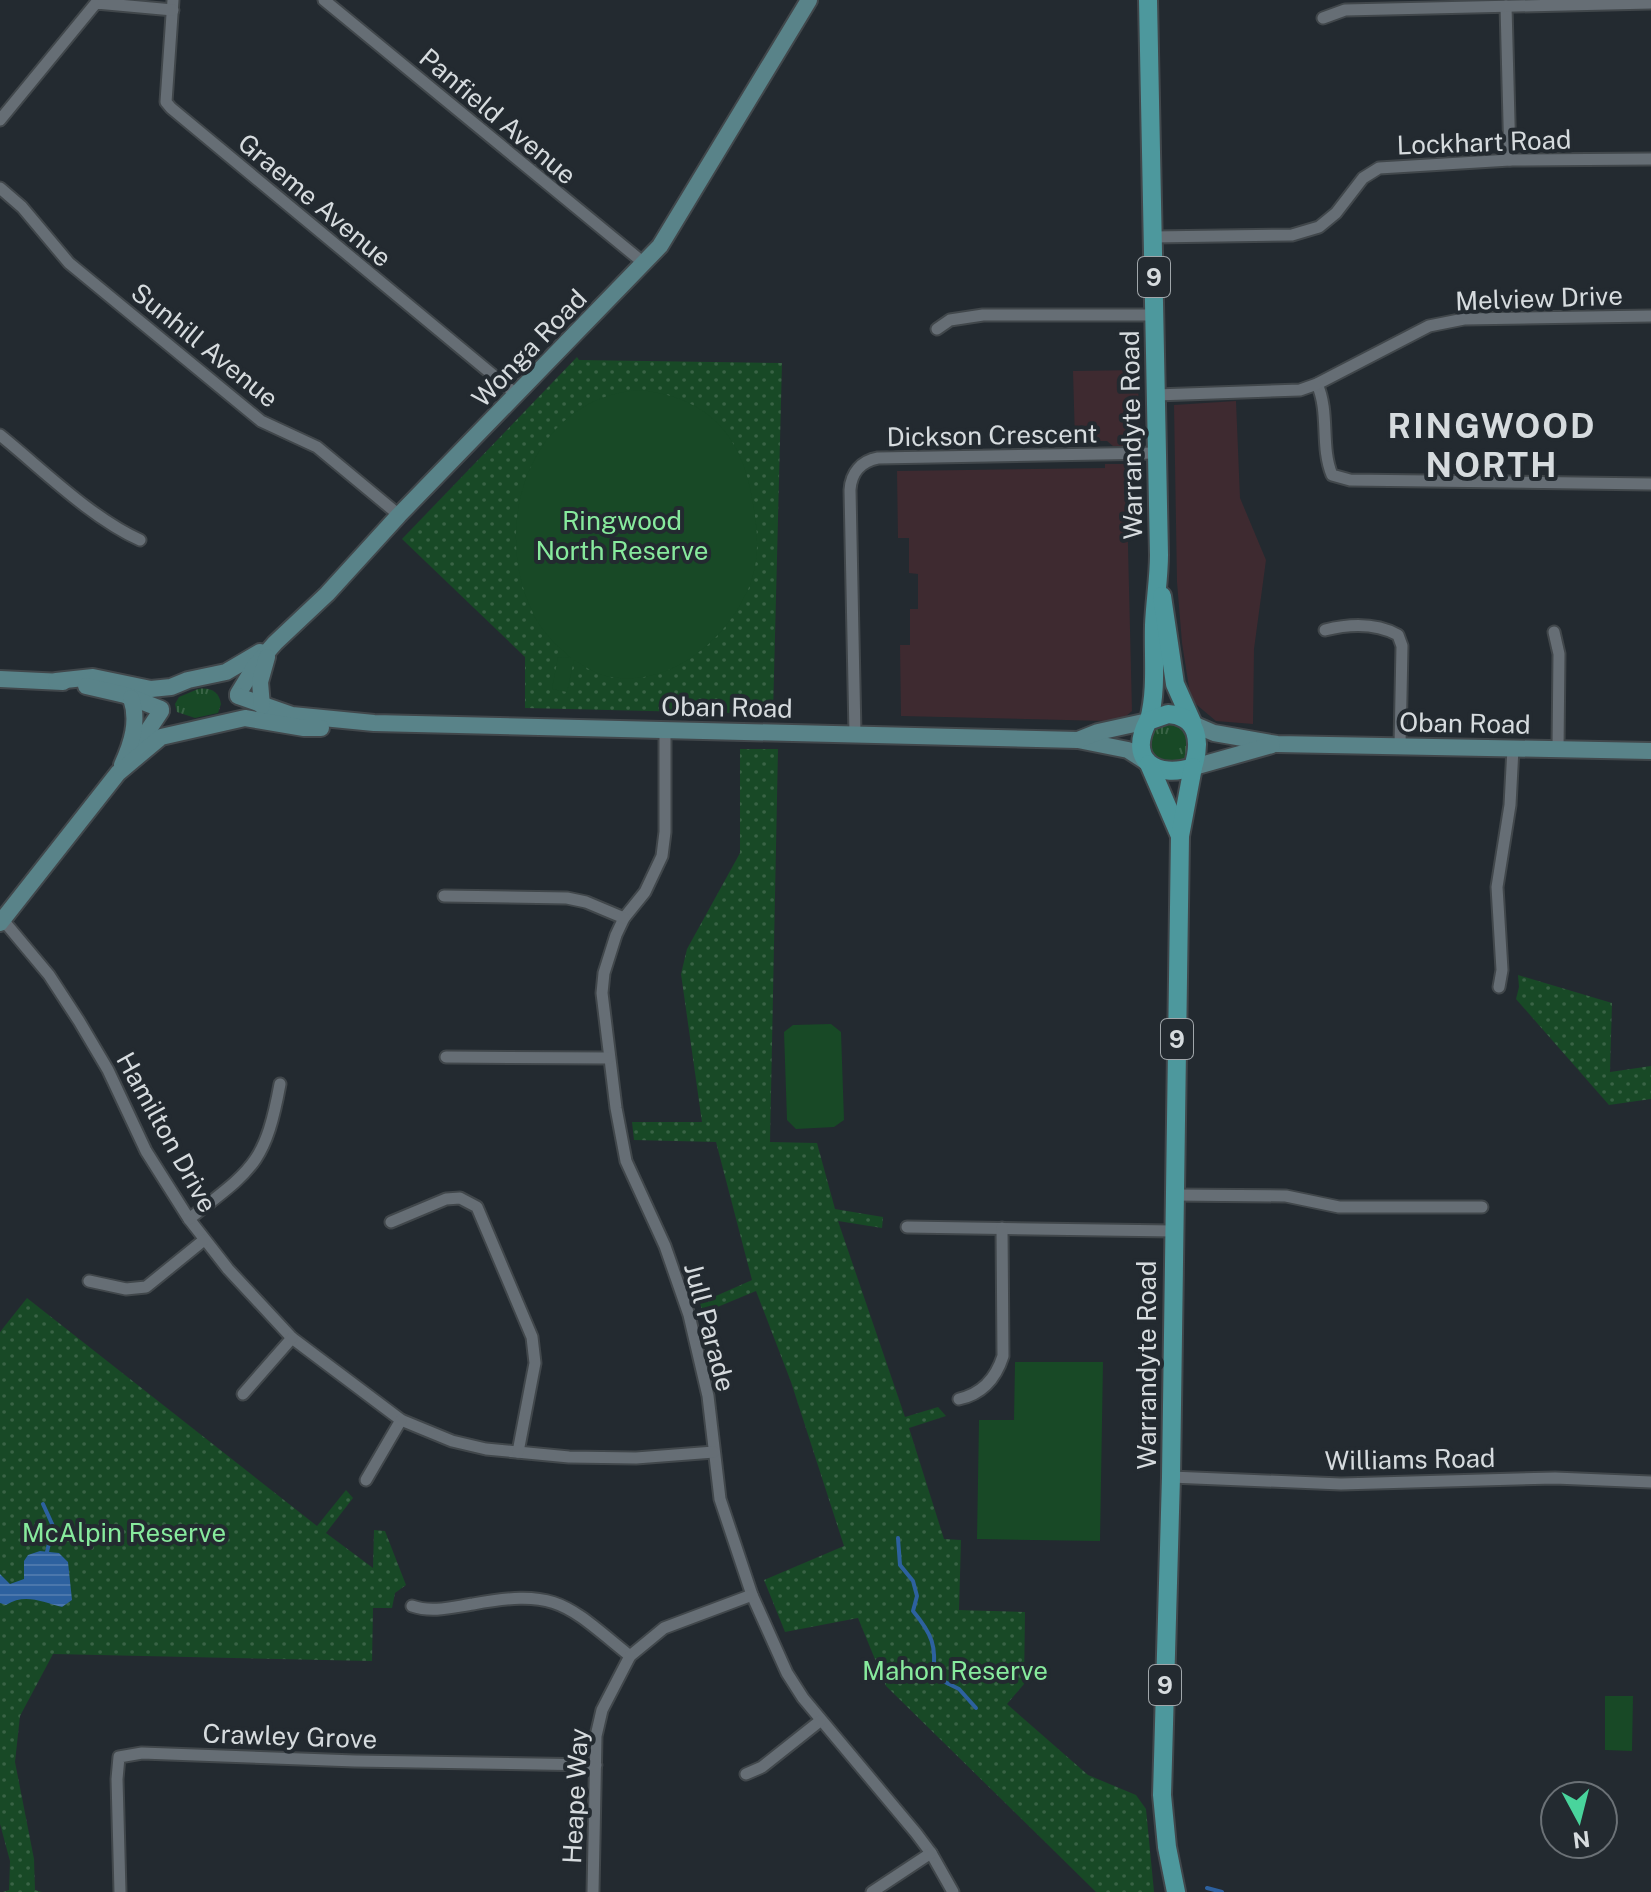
<svg xmlns="http://www.w3.org/2000/svg" width="1651" height="1892" viewBox="0 0 1651 1892" font-family="'Public Sans',sans-serif">
	<defs>
		<pattern id="grass-tufts" width="24" height="20" patternUnits="userSpaceOnUse" patternTransform="scale(2)"><rect width="24" height="20" fill="#184926"/><path d="M3 7l-1-3M5 7V3M7 7l1-3M15 17l-1-3M17 17v-4M19 17l1-3" fill="none" stroke="#396345"/></pattern>
		<pattern id="park-dots" width="8" height="8" patternUnits="userSpaceOnUse" patternTransform="scale(2)"><rect width="8" height="8" fill="#184926"/><path d="M2 2h.1M6 6h.1" fill="none" stroke="#396345" stroke-width="1.8" stroke-linecap="round"/></pattern>
		<pattern id="water-rules" width="6" height="5" patternUnits="userSpaceOnUse" patternTransform="scale(2)"><rect width="6" height="5" fill="#2d619f"/><path d="M0 2.5h6" fill="none" stroke="#4b77ac"/></pattern>
	</defs>
	<rect width="100%" height="100%" fill="#232a30"/>
	<g fill="#3e2a30">
		<path d="M1138,370l1,70 -6,6h-20l-6,-5h-32l-2,-70z"/>
		<path d="M1236,401l4,97 26,62 -12,89 -1,75 -37,-3 -25,-21 -9,-57 -5,-61 -3,-177z"/>
		<path d="M1105,464h21l6,247 -7,6 -20,4 -204,-5 -1,-71h10v-36h8v-35l-9,-1v-35h-11l-1,-67 208,-3z"/>
	</g>
	<g fill="url(#grass-tufts)">
		<path d="M198,689c12,-2 21,2 23,15l-3,9 -23,5 -18,-6 -2,-8 4,-7z"/>
		<circle cx="1170" cy="744" r="21"/>
	</g>
	<g fill="url(#park-dots)">
		<path d="M577,357l2,3 203,3 -9,351 -248,-6v-51l-123,-118z"/>
		<path d="M740,749h38l-8,393 47,1 18,66 48,8 -1,11 -44,-7 67,196 33,-10 8,9 -37,12 35,111 17,1 -2,70 66,2 -1,72 -17,20 81,71 48,20 10,14 8,83h-58l-210,-206 -28,-68 -73,14 -21,-52 80,-34 -53,-164 -35,-91 -53,22 -3,-10 52,-23 -36,-138 -82,-2 -2,-18h70l-21,-148 6,-25 53,-96z"/>
		<path d="M1518,975l94,28 -2,69 41,-6v33l-42,6 -93,-106 3,-12z"/>
		<path d="M27,1298l290,228 29,-36 7,8 -27,35 47,35 1,-38 11,1 21,54 -11,8 -3,15h-19l-1,53 -319,-7 -33,62 -5,46 19,97 1,31 7,2h-39l6,-2 1,-29 -10,-37v-492z"/>
	</g>
	<g fill="#184926">
		<path d="M640,390c73,8 105,50 114,120 4,23 5,49 -3,72 -21,57 -82,108 -145,94 -12,-3 -22,-10 -32,-16l-7,32 -15,-3 6,-32 13,1c-15,-13 -31,-28 -39,-47 -42,-89 0,-214 108,-221z"/>
		<path d="M831,1024l10,8 3,88 -10,7 -38,2 -9,-9 -3,-88 9,-7z"/>
		<path d="M1015,1362h88l-3,179 -123,-2 2,-119h35z"/>
		<path d="M1605,1696h28l-1,55 -27,-1z"/>
	</g>
	<path fill="url(#water-rules)" d="M40,1551l19,2 9,9 4,38 -10,7c-20,-5 -37,-14 -56,-2l-6,-2v-29l10,10 14,-5v-18l4,-6z"/>
	<g fill="none" stroke-linecap="round" stroke-linejoin="round">
		<g stroke="#2d619f" stroke-width="4">
			<path d="M43,1504l10,22 -6,26"/>
			<path d="M898,1538l2,27 13,16 4,15 -4,15c19,23 24,35 20,65l26,13 17,19"/>
			<path d="M1207,1888l15,4"/>
		</g>
		<defs>
			<g id="street">
				<path d="M173,0l-7,102 5,6 346,287"/>
				<path d="M324,0l321,264"/>
				<path d="M1506,6l4,154"/>
				<path d="M1323,18l22,-8 306,-7"/>
				<path d="M0,120l96,-117 77,7"/>
				<path d="M0,188l22,19 47,56 192,158 56,26 82,68"/>
				<path d="M1153,237l139,-2 27,-8 17,-14 27,-35 16,-10 131,-8 141,-1"/>
				<path d="M937,329l13,-9 33,-5h172"/>
				<path d="M1317,384c13,29 3,62 15,91l18,5 301,4"/>
				<path d="M1156,395l144,-5 17,-6 112,-58 35,-7 187,-3"/>
				<path d="M0,435c42,34 91,83 140,105"/>
				<path d="M1325,630c24,-6 51,-7 73,5l4,11 -2,99"/>
				<path d="M1554,632l5,22 -1,95"/>
				<path d="M665,729v103l-3,24 -17,36 -21,26 -8,17 -12,38 -2,20 14,115 10,53 39,85 24,69 19,81 12,103 32,96 35,78 16,25 113,135 15,20 22,39"/>
				<path d="M855,734l-5,-244c1,-17 11,-29 28,-32l279,-5"/>
				<path d="M444,896l123,2 19,4 38,16"/>
				<path d="M3,920l46,55 30,46 29,49 38,81 43,68 39,50 64,69 109,82 51,21 34,8 83,8 67,1 78,-6"/>
				<path d="M1499,987l3,-17 -5,-83 13,-82 3,-57"/>
				<path d="M446,1057l163,1"/>
				<path d="M1174,1195l112,1 53,11h143"/>
				<path d="M189,1219c62,-49 76,-53 91,-135"/>
				<path d="M391,1222l55,-23 14,-1 17,9 55,130 3,26 -17,89"/>
				<path d="M907,1227l266,4"/>
				<path d="M89,1281l37,8 20,-2 58,-47"/>
				<path d="M243,1394l49,-56"/>
				<path d="M959,1399c23,-5 37,-21 44,-43l-1,-128"/>
				<path d="M1171,1477l170,7 214,-6 96,4"/>
				<path d="M366,1480l35,-60"/>
				<path d="M412,1606c20,7 41,1 61,-2 85,-16 94,1 157,52"/>
				<path d="M746,1774l16,-7 58,-46"/>
				<path d="M120,1892l-3,-113 2,-22 23,-4 213,8 241,4"/>
				<path d="M593,1892l3,-156 6,-26 28,-54 34,-28 88,-33"/>
				<path d="M872,1892l59,-39"/>
			</g>
			<g id="secondary">
				<path d="M0,679l63,3"/>
				<path d="M56,681l37,-4 58,12 20,-2 17,-7 38,-8 34,-20"/>
				<path d="M86,686l39,9 36,14"/>
				<path d="M238,694l17,-28 20,-23 52,-49 72,-79 261,-269 149,-246"/>
				<path d="M238,696l54,19 82,8 704,17 50,10 20,13"/>
				<path d="M262,706l-2,-24 7,-25"/>
				<path d="M1193,724l21,9 63,11 374,7"/>
				<path d="M1078,740l20,-8 50,-11"/>
				<path d="M135,750l26,-39"/>
				<path d="M122,765c10,-22 17,-44 9,-67"/>
				<path d="M1194,767l78,-22"/>
				<path d="M0,923l118,-150 43,-36 84,-19 59,10h17"/>
			</g>
			<g id="primary">
				<path d="M1148,0l11,555c0,23 -4,46 -5,70 -1,32 3,64 -5,95"/>
				<path d="M1162,596l13,88 17,38"/>
				<path d="M1168,714c31,2 33,28 25,53 -36,12 -66,-6 -45,-46z"/>
				<path d="M1149,764l31,72"/>
				<path d="M1176,1892l-9,-45 -5,-52 9,-318 9,-641 13,-69"/>
			</g>
		</defs>
		<use href="#street" stroke="#41474b" stroke-width="15"/>
		<use href="#secondary" stroke="#41474b" stroke-width="20"/>
		<use href="#primary" stroke="#41474b" stroke-width="22"/>
		<use href="#street" stroke="#666e75" stroke-width="11"/>
		<use href="#secondary" stroke="#598389" stroke-width="16"/>
		<use href="#primary" stroke="#4d989d" stroke-width="18"/>
	</g>
	<g text-anchor="middle" dominant-baseline="central" stroke-width="8" stroke-linejoin="round" paint-order="stroke">
		<g fill="#232a30" stroke="#a0a6aa" stroke-width="2">
			<rect x="1138" y="257" width="32" height="40" rx="6"/>
			<rect x="1161" y="1019" width="32" height="40" rx="6"/>
			<rect x="1149" y="1665" width="32" height="40" rx="6"/>
		</g>
		<g font-size="24" font-weight="bold" fill="#d6dbde">
			<text x="1154" y="277">9</text>
			<text x="1177" y="1039">9</text>
			<text x="1165" y="1685">9</text>
		</g>
		<g font-size="26" fill="#d6dbde" stroke="#232a30">
			<text transform="translate(498 116) rotate(40)">Panfield Avenue</text>
			<text transform="translate(1484 142) rotate(-2)">Lockhart Road</text>
			<text transform="translate(315 200) rotate(40)">Graeme Avenue</text>
			<text transform="translate(1539 298) rotate(-2)">Melview Drive</text>
			<text transform="translate(205 345) rotate(39)">Sunhill Avenue</text>
			<text transform="translate(529 348) rotate(-46)">Wonga Road</text>
			<text transform="translate(992 435) rotate(-1)">Dickson Crescent</text>
			<text transform="translate(1131 435) rotate(-91)">Warrandyte Road</text>
			<text transform="translate(727 707) rotate(1)">Oban Road</text>
			<text transform="translate(1465 723) rotate(1)">Oban Road</text>
			<text transform="translate(167 1132) rotate(61)">Hamilton Drive</text>
			<text transform="translate(710 1327) rotate(75)">Jull Parade</text>
			<text transform="translate(1146 1365) rotate(-90)">Warrandyte Road</text>
			<text transform="translate(1410 1459) rotate(-1)">Williams Road</text>
			<text transform="translate(290 1736) rotate(2)">Crawley Grove</text>
			<text transform="translate(575 1796) rotate(-87)">Heape Way</text>
		</g>
		<g font-size="26" fill="#87ea9d" stroke="#232a30">
			<text x="622" y="520">Ringwood<tspan x="622" dy="30">North Reserve</tspan></text>
			<text x="124" y="1532">McAlpin Reserve</text>
			<text x="955" y="1670">Mahon Reserve</text>
		</g>
		<g font-size="34" font-weight="bold" letter-spacing="2" fill="#d6dbde" stroke="#232a30">
			<text x="1492" y="426">RINGWOOD<tspan x="1492" dy="39">NORTH</tspan></text>
		</g>
	</g>
	<g transform="translate(1579 1820) rotate(173)"><circle r="38" fill="#232a30" stroke="#6b7176" stroke-width="2"/>
	<path d="M0-6L14 30L0 20L-14 30Z" fill="#49d49c"/>
	<text y="-12" font-size="22" font-weight="bold" text-anchor="middle" fill="#d6dbde">N</text>
	</g>
</svg>
